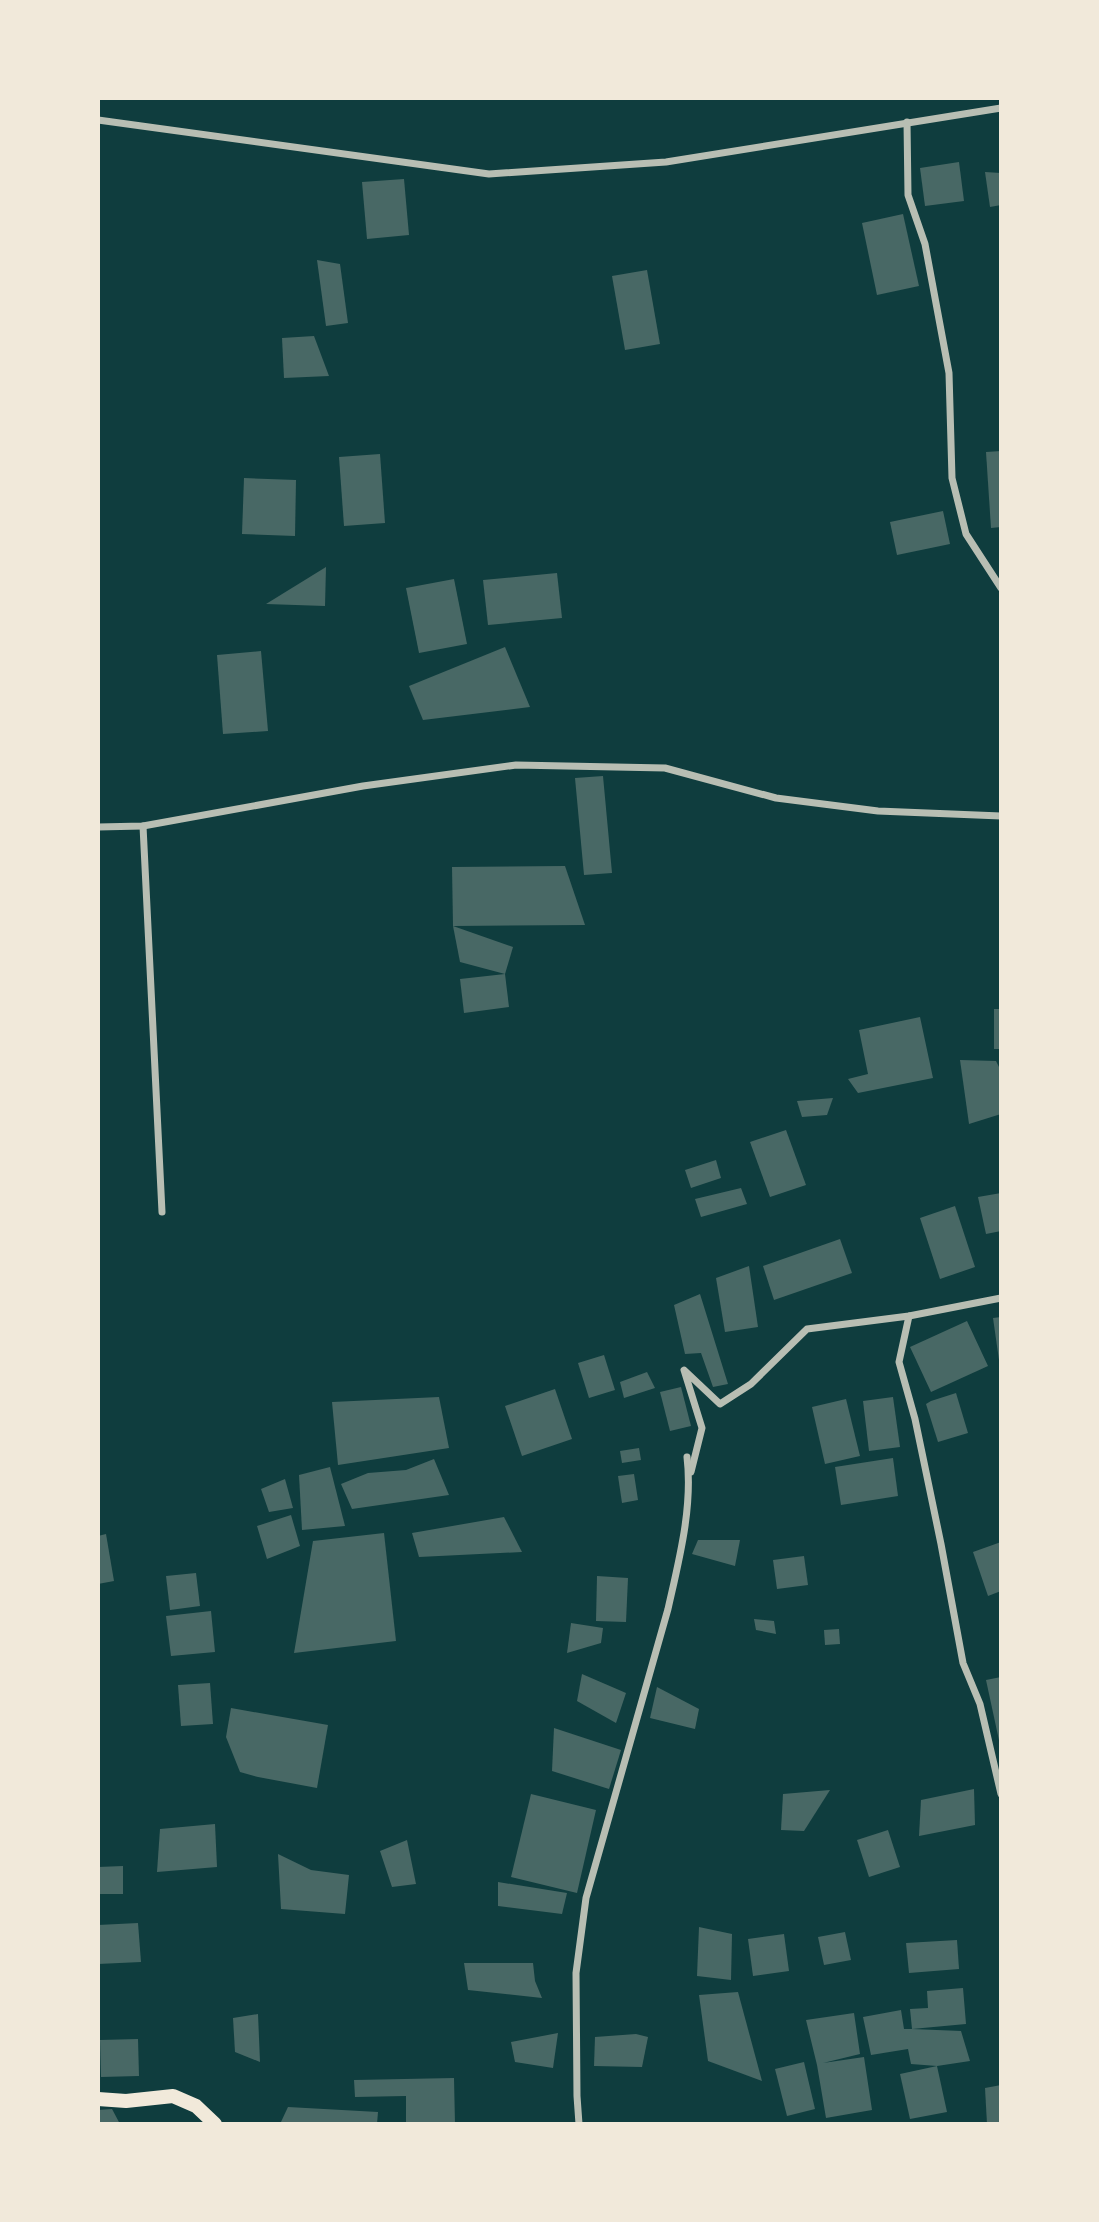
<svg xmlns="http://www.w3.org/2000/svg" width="1099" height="2222" viewBox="0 0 1099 2222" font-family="Overpass,sans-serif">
	<rect width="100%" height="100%" fill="#0f3d3e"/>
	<g fill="#486865">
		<path d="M959,162l5,39 -39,5 -5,-38z"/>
		<path d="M985,172l16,1v32l-11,2z"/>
		<path d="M404,179l5,56 -42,4 -5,-57z"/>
		<path d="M903,214l16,72 -42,9 -15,-72z"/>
		<path d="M317,260l23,4 8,59 -22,3z"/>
		<path d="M647,270l13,74 -35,6 -13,-74z"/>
		<path d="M314,336l15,40 -45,2 -2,-40z"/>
		<path d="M1001,451v76l-10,1 -5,-76z"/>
		<path d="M380,454l5,69 -41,3 -5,-69z"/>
		<path d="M244,478l52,2 -1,56 -53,-2z"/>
		<path d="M943,511l7,33 -53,11 -7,-33z"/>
		<path d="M326,567l-1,39 -59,-2z"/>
		<path d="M557,573l5,45 -74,7 -5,-45z"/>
		<path d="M454,579l13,65 -48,9 -13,-65z"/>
		<path d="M505,647l25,60 -107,13 -14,-34z"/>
		<path d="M261,651l7,80 -45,3 -6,-79z"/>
		<path d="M603,776l9,97 -28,2 -9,-97z"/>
		<path d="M565,866l20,59 -132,1 -1,-59z"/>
		<path d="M453,926l60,21 -8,27 -45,-12z"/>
		<path d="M505,974l4,33 -45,6 -4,-34z"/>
		<rect x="994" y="1009" width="7" height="40"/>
		<path d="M920,1017l13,61 -75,15 -10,-14 20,-5 -9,-44z"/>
		<path d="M960,1060l36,1 5,10v43l-32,10z"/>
		<path d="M833,1098l-6,17 -25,2 -5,-16z"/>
		<path d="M786,1130l20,55 -36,12 -20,-55z"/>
		<path d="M716,1160l5,18 -30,10 -6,-18z"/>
		<path d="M741,1188l6,16 -46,13 -6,-18z"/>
		<path d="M1001,1193v38l-15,3 -8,-37z"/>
		<path d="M955,1206l20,61 -35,12 -20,-61z"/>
		<path d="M840,1239l12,34 -78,27 -11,-34z"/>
		<path d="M749,1266l9,61 -33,5 -9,-54z"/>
		<path d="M700,1294l28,90 -15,3 -12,-34 -16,1 -11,-49z"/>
		<path d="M1001,1317v43h-2l-6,-42z"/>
		<path d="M967,1321l21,45 -57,26 -21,-45z"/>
		<path d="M604,1355l11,35 -26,8 -11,-35z"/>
		<path d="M647,1372l8,16 -31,10 -4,-16z"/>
		<path d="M681,1387l10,39 -21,5 -10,-39z"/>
		<path d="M555,1389l17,50 -50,17 -17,-50z"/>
		<path d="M956,1393l12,40 -30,9 -12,-38 5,-3z"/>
		<path d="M439,1397l10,51 -111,17 -6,-63z"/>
		<path d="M893,1397l7,50 -31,4 -6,-50z"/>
		<path d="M846,1399l14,57 -35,8 -13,-57z"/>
		<path d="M639,1448l2,12 -19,3 -2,-12z"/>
		<path d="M893,1458l5,38 -57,9 -6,-38z"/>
		<path d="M434,1459l15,36 -97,14 -11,-25 27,-11 38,-3z"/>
		<path d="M330,1467l15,59 -43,4 -3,-55z"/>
		<path d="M634,1474l4,26 -16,3 -4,-27z"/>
		<path d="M285,1479l8,29 -24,4 -8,-23z"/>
		<path d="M291,1515l9,31 -33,13 -10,-33z"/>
		<path d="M504,1517l18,35 -103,5 -7,-24z"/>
		<path d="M384,1533l12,108 -102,12 19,-112z"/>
		<path d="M106,1534l8,47 -16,3v-48z"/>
		<path d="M698,1540h42l-5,26 -43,-12z"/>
		<path d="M1001,1542v49l-13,5 -15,-44z"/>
		<path d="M804,1556l4,29 -31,4 -4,-29z"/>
		<path d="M196,1573l4,33 -30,4 -4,-34z"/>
		<path d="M597,1576l31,2 -2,44 -30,-1z"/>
		<path d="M211,1611l4,41 -44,4 -5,-40z"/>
		<path d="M754,1619l20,2 2,13 -20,-4z"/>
		<path d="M571,1623l32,5 -2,15 -34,10z"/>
		<path d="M839,1629l1,15 -15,1 -1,-15z"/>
		<path d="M582,1674l44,19 -10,30 -39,-22z"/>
		<path d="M1001,1677v67l-1,1 -14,-65z"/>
		<path d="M210,1683l3,41 -32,2 -3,-41z"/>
		<path d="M657,1687l42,22 -4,20 -45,-11z"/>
		<path d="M231,1708l97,17 -11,63 -59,-11 -18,-5 -14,-35z"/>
		<path d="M554,1728l67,22 -12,39 -57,-18z"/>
		<path d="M974,1789l1,36 -56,11 2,-36z"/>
		<path d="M830,1790l-26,41 -23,-1 2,-36z"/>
		<path d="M531,1794l65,16 -19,83 -66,-16z"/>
		<path d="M215,1824l2,43 -60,5 3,-43z"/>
		<path d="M888,1830l12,37 -31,10 -12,-37z"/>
		<path d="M407,1840l9,44 -24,3 -12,-36z"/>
		<path d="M278,1854l33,16 38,5 -4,39 -64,-5z"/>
		<path d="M123,1866v28h-25v-27z"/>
		<path d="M498,1882l69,11 -5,21 -64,-8z"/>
		<path d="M138,1923l3,39 -43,2v-39z"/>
		<path d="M699,1927l33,7 -1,46 -34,-4z"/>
		<path d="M845,1932l6,28 -27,5 -6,-28z"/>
		<path d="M784,1934l5,37 -36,5 -5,-37z"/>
		<path d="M957,1940l2,29 -50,4 -3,-30z"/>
		<path d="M464,1963h69l2,18 7,17 -74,-8z"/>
		<path d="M963,1988l3,36 -54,5 49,2 9,30 -33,5 -26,-2 -3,-15 -37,6 -8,-38 38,-7 3,19h8l-2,-20 18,-1 -1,-17z"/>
		<path d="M738,1992l24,89 -54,-20 -9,-66z"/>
		<path d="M854,2013l6,41 -37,9 41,-6 8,53 -46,8 -9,-53 -11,-45z"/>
		<path d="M258,2014l2,48 -25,-10 -2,-34z"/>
		<path d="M558,2033l-5,35 -38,-6 -4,-20z"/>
		<path d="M636,2034l12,3 -6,30 -48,-1 1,-29z"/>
		<path d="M138,2039l1,37 -38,1 -1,-37z"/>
		<path d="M804,2062l11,47 -28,7 -12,-47z"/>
		<path d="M937,2066l10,46 -37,7 -10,-45z"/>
		<path d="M454,2078l1,46h-49v-28l-51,1 -1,-17z"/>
		<path d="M1001,2085v39h-14l-2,-36z"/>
		<path d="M288,2107l90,5 -1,12h-97z"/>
		<path d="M112,2109l8,15h-22v-14z"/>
	</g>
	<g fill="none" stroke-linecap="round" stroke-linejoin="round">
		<g stroke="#b8beb3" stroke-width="7">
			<path d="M98,120l391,54 177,-12 335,-54"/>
			<path d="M907,122l1,73 17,49 24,129 3,105 14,56 35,54"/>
			<path d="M143,826l19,386"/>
			<path d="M98,827l45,-1 220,-40 153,-21 149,3 111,30 102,13 123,5"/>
			<path d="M909,1316l-10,46 16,57 26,125 22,119 17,41 21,90"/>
			<path d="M691,1472l11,-44 -18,-58 36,34 31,-20 56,-55 102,-13 92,-18"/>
			<path d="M579,2124l-2,-28 -1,-123 10,-75 82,-289c11,-49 25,-102 19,-152"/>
		</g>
		<path stroke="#f1e9da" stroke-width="14" d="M98,2099l28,2 47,-5 23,10 19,18"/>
	</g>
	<rect width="1099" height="2222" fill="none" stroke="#f1e9da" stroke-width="200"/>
</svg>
